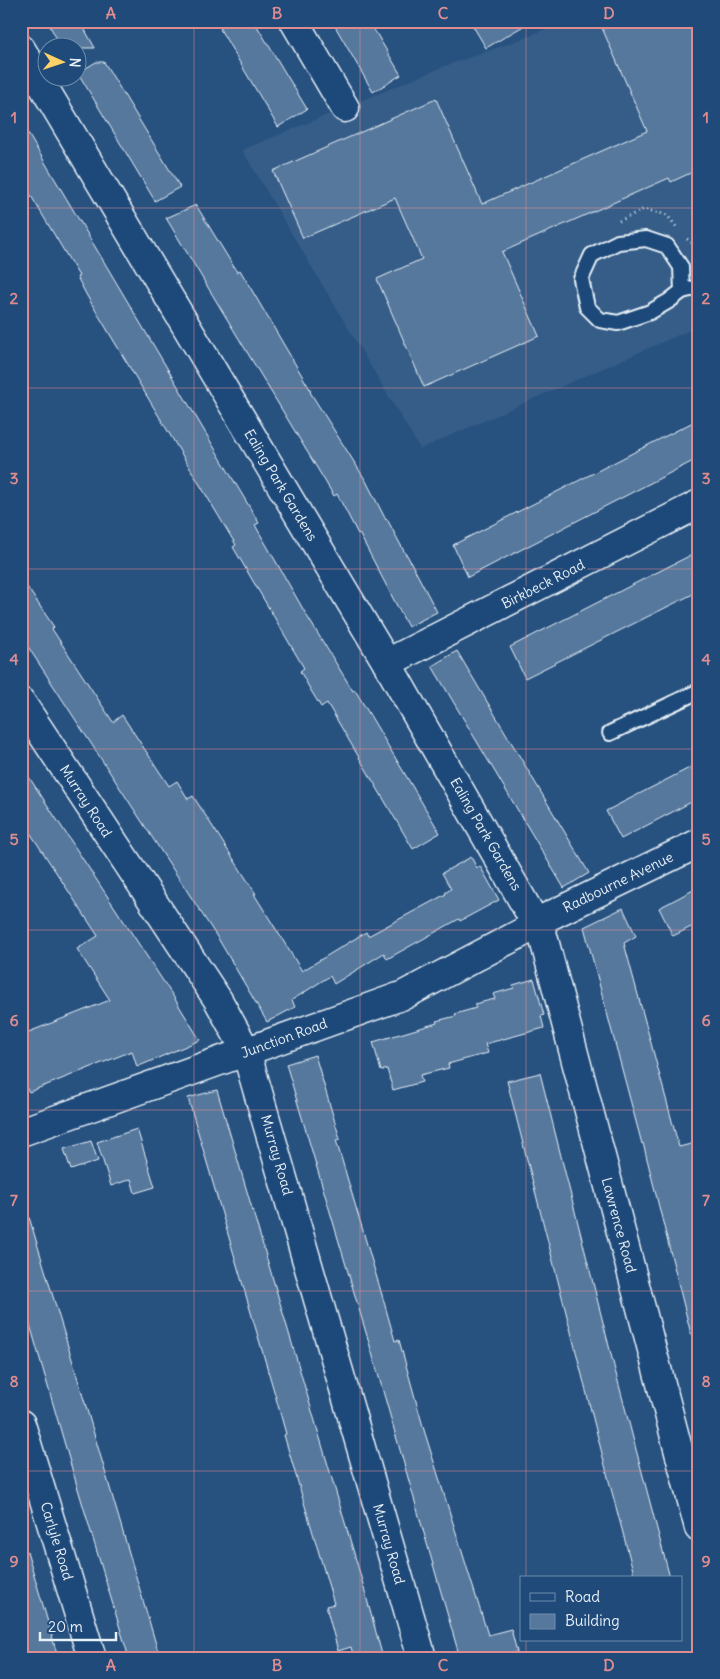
<svg xmlns="http://www.w3.org/2000/svg" width="720" height="1679" viewBox="0 0 720 1679" font-family="Delius,sans-serif">
	<rect width="100%" height="100%" fill="#27517f"/>
	<filter id="ink" filterUnits="userSpaceOnUse"><feTurbulence type="fractalNoise" baseFrequency=".02" numOctaves="2"/><feDisplacementMap in="SourceGraphic" scale="10" xChannelSelector="R" yChannelSelector="G"/><feConvolveMatrix kernelMatrix="1 2 1 2 8 2 1 2 1" color-interpolation-filters="sRGB"/></filter>
	<g filter="url(#ink)">
		<path fill="#355d88" d="M563,21h131l5,12v293l-279,123 -178,-299 203,-84 82,-29z"/>
		<g fill="#57789d" stroke="#e8f1f8">
			<path d="M47,21h33l15,27h-33z"/>
			<path d="M218,21h36l53,88 -29,18 -58,-98 2,-1z"/>
			<path d="M332,21h37l32,54 -28,17z"/>
			<path d="M470,21h62l-46,27z"/>
			<path d="M599,21h100v148l-28,13 -2,-4 -167,74 37,84 -115,51 -47,-108 45,-20 -27,-61 -92,40 -30,-67 163,-72 46,105 165,-73z"/>
			<path d="M96,62h8l76,125 -25,14 -77,-128z"/>
			<path d="M21,122l238,401 -4,2 52,91 46,75 2,-1 85,143 -27,16 -86,-146 -6,4 -11,-18 -10,-18 4,-3 -71,-121 3,-2 -149,-249 -10,-19 2,-1 -58,-97z"/>
			<path d="M196,205l41,67 3,-2 71,121 -1,1 56,89 20,39 1,-1 19,36h1l30,57 -29,15 -49,-94 -1,1 -21,-40 -3,2 -168,-278z"/>
			<path d="M699,419v39l-231,119 -15,-32z"/>
			<path d="M699,551v40l-174,87 -15,-31z"/>
			<path d="M21,578l33,49 -2,2 61,93 9,-7 47,71 8,-5 11,18 5,-3 63,98h-2l48,77 64,-39 2,4 78,-42 -1,-1 6,-4 -9,-16 29,-16 6,11 3,-2 19,34 -39,21 -1,-2 -72,40 -3,-6 -50,31 -4,-8 -38,24 3,7 -28,15 -48,-82 -198,-304z"/>
			<path d="M457,651l132,222 -25,15 -132,-222z"/>
			<path d="M699,763v35l-78,41 -15,-28z"/>
			<path d="M21,765l152,231 27,44 -63,27 -5,-16 -103,41 -8,-12v-45l89,-35 -33,-51 21,-13 -77,-117z"/>
			<path d="M699,887v36l-26,13 -14,-28z"/>
			<path d="M623,908l13,28 -12,7 55,204 20,-5v191l-8,1 -48,-191 -1,1 -58,-217z"/>
			<path d="M534,979l10,36 -3,1 3,12 -59,16 3,9 -40,11 1,4 -29,7 2,7 -29,8 -6,-21 -6,2 -8,-29 64,-19 -1,-2 20,-5 -1,-2 21,-6 -2,-4 21,-5 -2,-5 21,-6 -1,-3z"/>
			<path d="M315,1055l25,84 -4,1 46,155 13,46 4,-1 25,90 64,205 23,-6 6,23 -21,6h-36l-90,-312 -84,-282z"/>
			<path d="M540,1073l75,297 55,208h-35l-26,-97 -102,-400z"/>
			<path d="M217,1090l142,480 24,88h-29l-3,-11 -13,4 -12,-45 8,-2 -50,-169 2,-1 -12,-43 -86,-293z"/>
			<path d="M137,1129l18,58 -20,6 -4,-14 -20,7 -14,-44z"/>
			<path d="M91,1141l7,20 -27,9 -7,-21z"/>
			<path d="M26,1207l51,169 83,282h-31l-57,-189 -51,-175v-86z"/>
			<path d="M27,1551l23,78 8,29h-37v-106z"/>
		</g>
		<g fill="none" stroke-linecap="round" stroke-linejoin="round">
			<defs>
				<g id="service">
					<path d="M646,239l21,7 14,21 1,24 -13,10 -19,11 -32,11 -18,-3 -13,-13 -6,-28 11,-24 26,-13z"/>
					<path d="M682,291l17,-4"/>
					<path d="M610,733l89,-42"/>
				</g>
				<g id="minor">
					<path d="M294,21l51,87"/>
					<path d="M21,49l366,614 156,273 156,592"/>
					<path d="M387,663l312,-159"/>
					<path d="M21,702l197,298 28,51 176,607"/>
					<path d="M21,1132l383,-137 121,-64 12,-9 162,-79"/>
					<path d="M21,1424l71,234"/>
				</g>
			</defs>
			<use href="#service" stroke="#e8f1f8" stroke-width="18"/>
			<use href="#minor" stroke="#e8f1f8" stroke-width="31"/>
			<g stroke="#e8f1f8" stroke-width="3" stroke-dasharray="1 4" stroke-linecap="butt">
				<path d="M619,221l25,-12 23,6 11,14"/>
				<path d="M687,239l12,9"/>
			</g>
			<use href="#service" stroke="#1f4a7a" stroke-width="14"/>
			<use href="#minor" stroke="#1f4a7a" stroke-width="28"/>
		</g>
	</g>
	<path fill="none" stroke="#df8c90" stroke-width="1" stroke-opacity="0.55" d="M194,21v1637M360,21v1637M526,21v1557M21,208h678M21,388h678M21,569h678M21,749h678M21,930h678M21,1110h678M21,1291h678M21,1471h678M526,1640v18"/>
	<g text-anchor="middle" dominant-baseline="central" stroke-width="5" stroke-linejoin="round" paint-order="stroke">
		<g font-size="14" fill="#e8f1f8" stroke="#1f4a7a">
			<text transform="translate(281 485) rotate(59)">Ealing Park Gardens</text>
			<text transform="translate(543 584) rotate(-27)">Birkbeck Road</text>
			<text transform="translate(86 801) rotate(57)">Murray Road</text>
			<text transform="translate(486 834) rotate(60)">Ealing Park Gardens</text>
			<text transform="translate(618 882) rotate(-26)">Radbourne Avenue</text>
			<text transform="translate(284 1038) rotate(-20)">Junction Road</text>
			<text transform="translate(277 1155) rotate(74)">Murray Road</text>
			<text transform="translate(619 1225) rotate(75)">Lawrence Road</text>
			<text transform="translate(57 1541) rotate(73)">Carlyle Road</text>
			<text transform="translate(389 1544) rotate(74)">Murray Road</text>
		</g>
	</g>
	<rect width="720" height="1679" fill="none" stroke="#1f4a7a" stroke-width="55"/>
	<rect x="520" y="1576" width="162" height="65" fill="#1f4a7a" stroke="#6f8dac"/>
	<rect x="530" y="1593" width="25" height="8" fill="#1f4a7a" stroke="#6f8dac"/>
	<text x="565" y="1602" font-size="15" fill="#e8f1f8">Road</text>
	<rect x="530" y="1614" width="25" height="15" fill="#57789d" stroke="#6f8dac"/>
	<text x="565" y="1626" font-size="15" fill="#e8f1f8">Building</text>
	<g transform="translate(62 62) rotate(93)"><circle r="24" fill="#1f4a7a" stroke="#6f8dac"/>
	<path d="M0-4L9 19L0 12L-9 19Z" fill="#ffd166"/>
	<text y="-8" font-size="14" font-weight="bold" text-anchor="middle" fill="#e8f1f8">N</text>
	</g>
	<path d="M40 1632v8h76v-8" fill="none" stroke="#e8f1f8" stroke-width="2.5"/>
	<text x="48" y="1632" font-size="15" fill="#e8f1f8" stroke="#1f4a7a" stroke-width="4" paint-order="stroke">20 m</text>
	<rect x="28" y="28" width="664" height="1624" fill="none" stroke="#df8c90" stroke-width="2"/>
	<g font-size="16" text-anchor="middle" font-weight="bold" fill="#df8c90">
		<text x="111" y="19">A</text>
		<text x="277" y="19">B</text>
		<text x="443" y="19">C</text>
		<text x="609" y="19">D</text>
		<text x="14" y="123">1</text>
		<text x="706" y="123">1</text>
		<text x="14" y="304">2</text>
		<text x="706" y="304">2</text>
		<text x="14" y="484">3</text>
		<text x="706" y="484">3</text>
		<text x="14" y="665">4</text>
		<text x="706" y="665">4</text>
		<text x="14" y="845">5</text>
		<text x="706" y="845">5</text>
		<text x="14" y="1026">6</text>
		<text x="706" y="1026">6</text>
		<text x="14" y="1206">7</text>
		<text x="706" y="1206">7</text>
		<text x="14" y="1387">8</text>
		<text x="706" y="1387">8</text>
		<text x="14" y="1567">9</text>
		<text x="706" y="1567">9</text>
		<text x="111" y="1671">A</text>
		<text x="277" y="1671">B</text>
		<text x="443" y="1671">C</text>
		<text x="609" y="1671">D</text>
	</g>
</svg>
